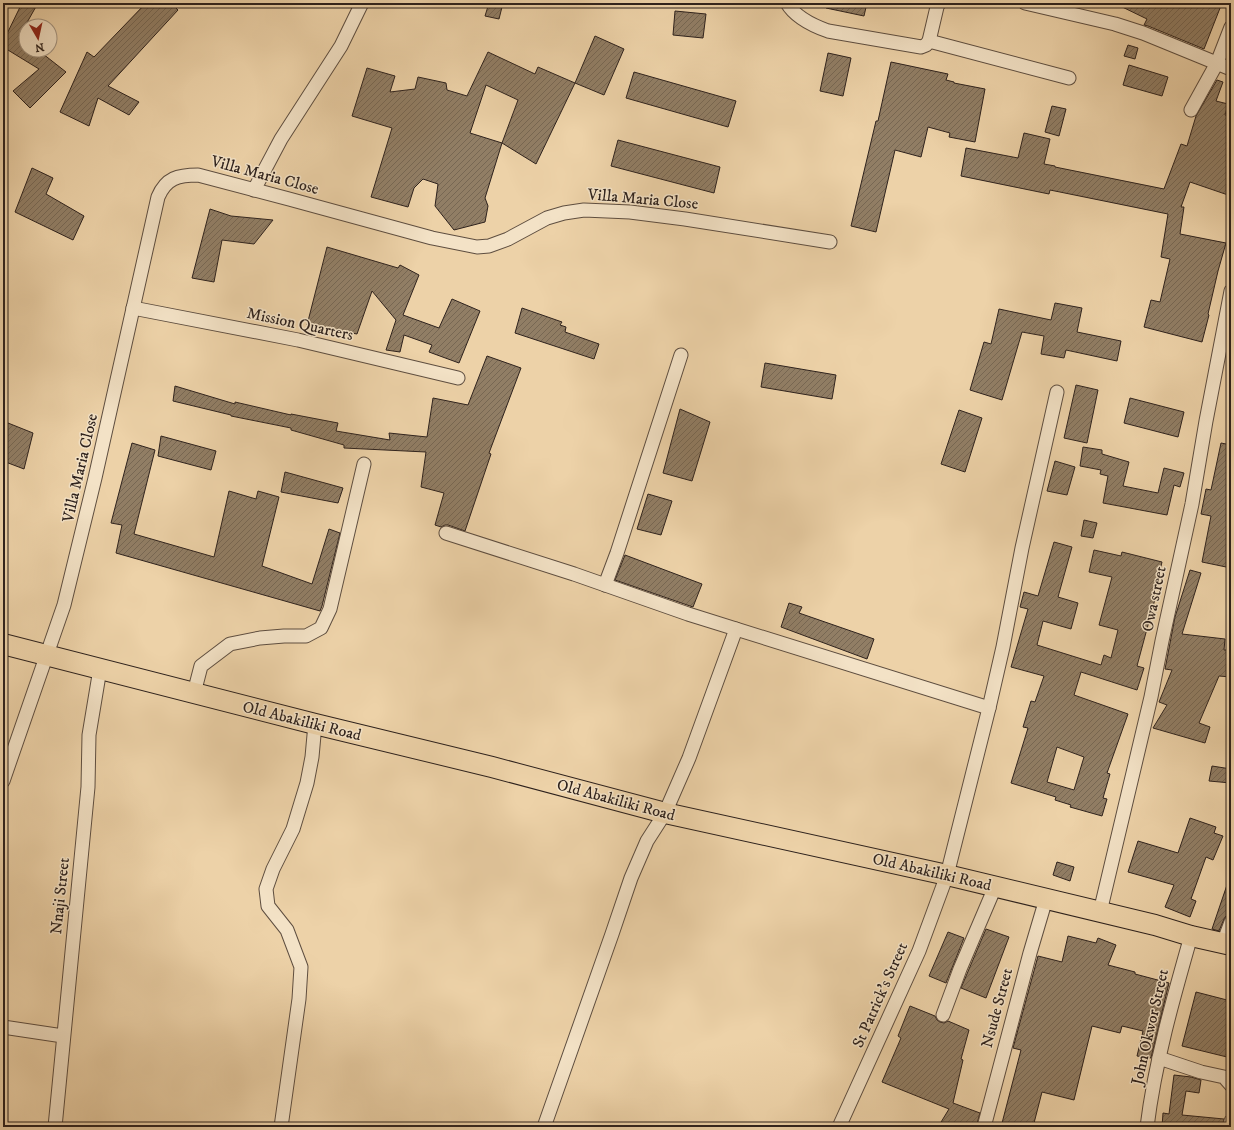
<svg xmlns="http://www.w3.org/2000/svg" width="1234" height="1130" viewBox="0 0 1234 1130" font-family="'IM FELL DW Pica',serif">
	<defs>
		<pattern id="building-hatch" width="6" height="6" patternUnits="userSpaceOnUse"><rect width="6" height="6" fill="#917e65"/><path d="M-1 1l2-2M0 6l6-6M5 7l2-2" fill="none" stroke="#776753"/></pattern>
	</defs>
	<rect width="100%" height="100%" fill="#edd2a8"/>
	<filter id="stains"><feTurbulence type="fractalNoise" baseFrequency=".005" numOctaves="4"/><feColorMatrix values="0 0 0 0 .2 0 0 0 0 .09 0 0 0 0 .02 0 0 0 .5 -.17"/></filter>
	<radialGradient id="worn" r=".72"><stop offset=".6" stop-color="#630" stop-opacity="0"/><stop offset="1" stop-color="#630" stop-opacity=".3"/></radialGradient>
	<g fill="url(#building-hatch)" stroke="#2e221d" fill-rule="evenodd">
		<path d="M22,3h16l-18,32 6,5v10h12l28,22 -36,36 -17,-17 26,-22 -36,-22v-5z"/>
		<path d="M146,3h25l7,7 -70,76 31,16 -10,13 -31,-17 -9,28 -29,-14 27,-60 7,5z"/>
		<path d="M489,3h14l-4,16 -14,-3z"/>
		<path d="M826,3h41l-3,13 -38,-8z"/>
		<path d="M1114,3h108l-18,46 -56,-23 -4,-1 3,-6z"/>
		<path d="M675,11l31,3 -3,24 -30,-3z"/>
		<path d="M595,36l29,13 -20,46 -29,-12z"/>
		<path d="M1128,45l10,3 -3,11 -11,-3z"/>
		<path d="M488,52l47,22 3,-7 37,16 -39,81 -34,-21 -17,55 3,8 -3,16 -31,8 -19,-24 3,-22 -15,-5 -9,9 -6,19 -37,-10 21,-69 -40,-12 15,-48 28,8 -5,16 25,-3 3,-12 28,6 1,7 20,6zM486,85l32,15 -16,43 -32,-10z"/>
		<path d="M828,53l23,5 -8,38 -23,-5z"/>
		<path d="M891,62l57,12 -2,6 8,2v1l31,6 -10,53 -26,-5 1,-4 -22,-6 -7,30 -26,-7 -19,82 -25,-6 25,-105h2z"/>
		<path d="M1129,65l39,12 -6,19 -39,-11z"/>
		<path d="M634,72l102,29 -8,26 -102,-29z"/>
		<path d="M1217,80l6,2 -7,19 12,3 -3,11 6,1v80l-41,-14 -9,25h3l-4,27 46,9 -8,28 -10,43 1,1 -7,27 -58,-15 7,-27 9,2 10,-43 -9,-2 7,-43 -118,-24 -1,4 -88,-18 5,-28 52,10 6,-25 26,6 -6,25 11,2v1l109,22 17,-45 6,2 9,-30z"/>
		<path d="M1052,106l14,3 -7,27 -14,-4z"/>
		<path d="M618,140l102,27 -6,26 -103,-27z"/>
		<path d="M32,168l21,10 -7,16 38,22 -11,24 -58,-28z"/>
		<path d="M210,209l21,7 42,4 -19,24 -32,-4 -8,42 -22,-4z"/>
		<path d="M327,247l71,21 2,-3 19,10 -16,40 36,13 13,-29 28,12 -21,52 -30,-11 3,-7 -28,-10 -4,17 -14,-2 10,-30 -24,-29 -15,43 -50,-9z"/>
		<path d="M1055,303l27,5 -5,24 44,9 -4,20 -51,-11 -2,8 -23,-4 3,-18 -22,-4 -20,68 -32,-10 14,-48 7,2 8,-35 52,11z"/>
		<path d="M522,308l40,14 -2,3 6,2 -1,5 34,12 -5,15 -79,-26z"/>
		<path d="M487,356l34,12 -32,85 2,1 -26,77 -17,-6h-3l-4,2 -6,-2 9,-32 -23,-6 5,-35 -82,-4v-3l-53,-15v-2l-60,-12v-1l-58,-14 2,-15 60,18v-2l56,13v-1l47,9 -2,8 54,9 -1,-7 38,4 6,-39 35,7z"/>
		<path d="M765,363l71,12 -4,24 -71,-12z"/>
		<path d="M1076,385l22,5 -11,53 -23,-5z"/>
		<path d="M1130,398l54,14 -6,25 -54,-14z"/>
		<path d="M680,409l30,13 -18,59 -29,-8z"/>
		<path d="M959,410l23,8 -17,54 -24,-8z"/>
		<path d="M3,421l30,12 -9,36 -21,-8z"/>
		<path d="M161,436l55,15 -5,19 -53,-14z"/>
		<path d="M132,443l23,7 -21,84 80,23 15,-66 27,8 2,-8 21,6 -17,69 50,18 17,-55 11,4 -18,73 -2,5 -204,-58 6,-28 -11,-2z"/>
		<path d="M1221,443l10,2v123l-29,-6 9,-46 -10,-2 5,-25 5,1z"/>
		<path d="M1083,447l19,3v4l27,8 -6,24 35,7 6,-25 20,5 -4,14 -6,-2 -7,30 -64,-12 5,-27 -8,-2 1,-4 -21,-4z"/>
		<path d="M1055,461l20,6 -8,28 -20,-4z"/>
		<path d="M285,472l58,16 -5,15 -57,-11z"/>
		<path d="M648,494l24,7 -11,34 -24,-6z"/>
		<path d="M1084,520l13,3 -4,15 -12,-2z"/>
		<path d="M1054,542l18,5 -14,50 20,6 -7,26 -28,-8 -6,24 64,20 3,-10 7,3 7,-28 -19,-5 13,-48 -23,-5 5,-22 27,6 1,-4 40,10 -9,37h2l-18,67 7,2 -7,22 -56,-18 -7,23 54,19 -21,59 3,1 -7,24 4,1 -5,17 -32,-9 1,-2 -16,-5 1,-3 -45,-14 17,-55 -5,-1 8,-26 4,1 9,-26 -33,-9 17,-58 -8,-2 4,-15 14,4zM1057,747l27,10 -10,33 -27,-8z"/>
		<path d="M625,555l77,29 -9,23 -78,-27z"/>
		<path d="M1190,570l11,3 -19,61 43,5 -1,11h7v27l-12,-1 -20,47 11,4 -5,16 -52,-15 14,-23 -8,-3 13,-32 -7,-1 1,-5 9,-47z"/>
		<path d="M789,603l13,4 -3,6 75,26 -7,20 -86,-32z"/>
		<path d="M1212,766l19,3v14l-22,-2z"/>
		<path d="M1190,818l26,9 -2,6 9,3 -10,24 -7,-3 -15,42 5,2 -6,16 -25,-10 9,-22 -46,-13 10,-31 40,12z"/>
		<path d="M1057,862l17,5 -4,14 -17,-6z"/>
		<path d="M1229,879l2,1 -1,34 -4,2 -2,3 -5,12 -7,-2z"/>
		<path d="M986,929l23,8 -23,61 -25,-10z"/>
		<path d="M948,932l16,6 -18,45 -17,-7z"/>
		<path d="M1068,936l28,7 2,-5 18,7 -8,20 27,7v2l34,9 -18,75 -14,-2 6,-25 -21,-5 -2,7 -28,-7 -18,74 -32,-8 -9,35h-32l20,-77 -8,-2 25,-92 24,6z"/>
		<path d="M1196,992l31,8 -1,2 5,1v39l-4,15 -45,-11z"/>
		<path d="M910,1006l25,10 2,4 3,2 4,1 4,-2 21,9 -8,29 2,1 -10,43 27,10 -4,14h-38l11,-18 -67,-27 19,-44 -3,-2z"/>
		<path d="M1174,1075l17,2 10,3 -2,13 -13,-2 -4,24 42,4 -2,8h-60l1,-14 6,1z"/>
	</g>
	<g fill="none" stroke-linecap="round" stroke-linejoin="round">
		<defs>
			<g id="street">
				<path d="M787,3c8,14 27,23 41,28l93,16 5,-2 3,-4 8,-34 2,-4"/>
				<path d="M1025,3l90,21 28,9 88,36"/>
				<path d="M929,41l140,37"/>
				<path d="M1191,110l26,-47 14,-36"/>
				<path d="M254,190l27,-51 60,-93 21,-43"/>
				<path d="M133,308l165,32 160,38"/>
				<path d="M446,533l128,41 114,40 301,94"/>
				<path d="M605,585l12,-32 64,-198"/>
				<path d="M194,693l7,-27 29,-22 30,-6 24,-2h22l15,-8 9,-19 34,-145"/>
				<path d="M3,781l61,-176 31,-127 63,-281c8,-19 20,-22 40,-22l91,24 143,39 45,9 12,-1 19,-7 39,-21 17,-5 20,-3 46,2 55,7 145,23"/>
				<path d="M1100,912l51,-215 11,-56 30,-137 14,-83 25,-130"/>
				<path d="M1223,943l8,-21"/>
				<path d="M943,1015l17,-46 35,-82"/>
				<path d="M3,1027l60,9"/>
				<path d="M1159,1058l42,14 23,5 7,8"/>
				<path d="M55,1127l33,-340 1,-52 11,-66"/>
				<path d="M281,1127l18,-128 2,-32 -14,-37 -19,-24 -2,-17 7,-20 20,-40 14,-46 5,-26 3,-33"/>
				<path d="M544,1127l68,-193 19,-56 16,-37 18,-28 24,-55 47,-129"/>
				<path d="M839,1127l80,-176 28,-76 42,-167 14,-61 19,-99 35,-156"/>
				<path d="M984,1127l46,-174 16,-54"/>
				<path d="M1147,1127c8,-65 26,-128 44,-191"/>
				<path d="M1230,1127l1,-6"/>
			</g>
			<path id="primary" d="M3,644l312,80 177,43 173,46 282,62 208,50 36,11 40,9"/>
		</defs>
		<use href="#street" stroke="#5e4e40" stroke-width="15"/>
		<use href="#primary" stroke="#2e221d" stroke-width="22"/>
		<use href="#street" stroke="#f3e2c6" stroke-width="13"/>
		<use href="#primary" stroke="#edd2a8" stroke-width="20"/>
	</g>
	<g text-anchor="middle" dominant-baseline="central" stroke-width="3" stroke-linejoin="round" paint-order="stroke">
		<g font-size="16" fill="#2e221d" stroke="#f3e2c6">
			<text transform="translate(265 175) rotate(15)">Villa Maria Close</text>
			<text transform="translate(643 199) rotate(5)">Villa Maria Close</text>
			<text transform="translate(300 324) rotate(12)">Mission Quarters</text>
			<text transform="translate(80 468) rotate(-77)">Villa Maria Close</text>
			<text transform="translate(1154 599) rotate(-78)">Owa street</text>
			<text transform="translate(302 721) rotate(14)">Old Abakiliki Road</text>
			<text transform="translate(616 800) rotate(15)">Old Abakiliki Road</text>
			<text transform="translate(932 872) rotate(13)">Old Abakiliki Road</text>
			<text transform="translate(60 896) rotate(-84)">Nnaji Street</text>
			<text transform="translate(880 995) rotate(-66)">St Patrick's Street</text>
			<text transform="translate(997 1008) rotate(-75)">Nsude Street</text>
			<text transform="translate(1150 1027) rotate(-77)">John Okwor Street</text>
		</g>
	</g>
	<rect width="1234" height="1130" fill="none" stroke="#edd2a8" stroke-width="16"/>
	<rect x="4" y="4" width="1226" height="1122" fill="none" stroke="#2e221d" stroke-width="2"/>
	<rect x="8" y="8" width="1218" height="1114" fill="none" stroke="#2e221d"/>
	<g transform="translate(38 38) rotate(171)"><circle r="19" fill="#f3e2c6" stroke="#a49582"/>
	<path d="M0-3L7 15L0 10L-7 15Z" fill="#8f2418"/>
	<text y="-6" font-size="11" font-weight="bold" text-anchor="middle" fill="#2e221d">N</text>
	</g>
	<rect width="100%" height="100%" filter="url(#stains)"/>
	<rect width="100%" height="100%" fill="url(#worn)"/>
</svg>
